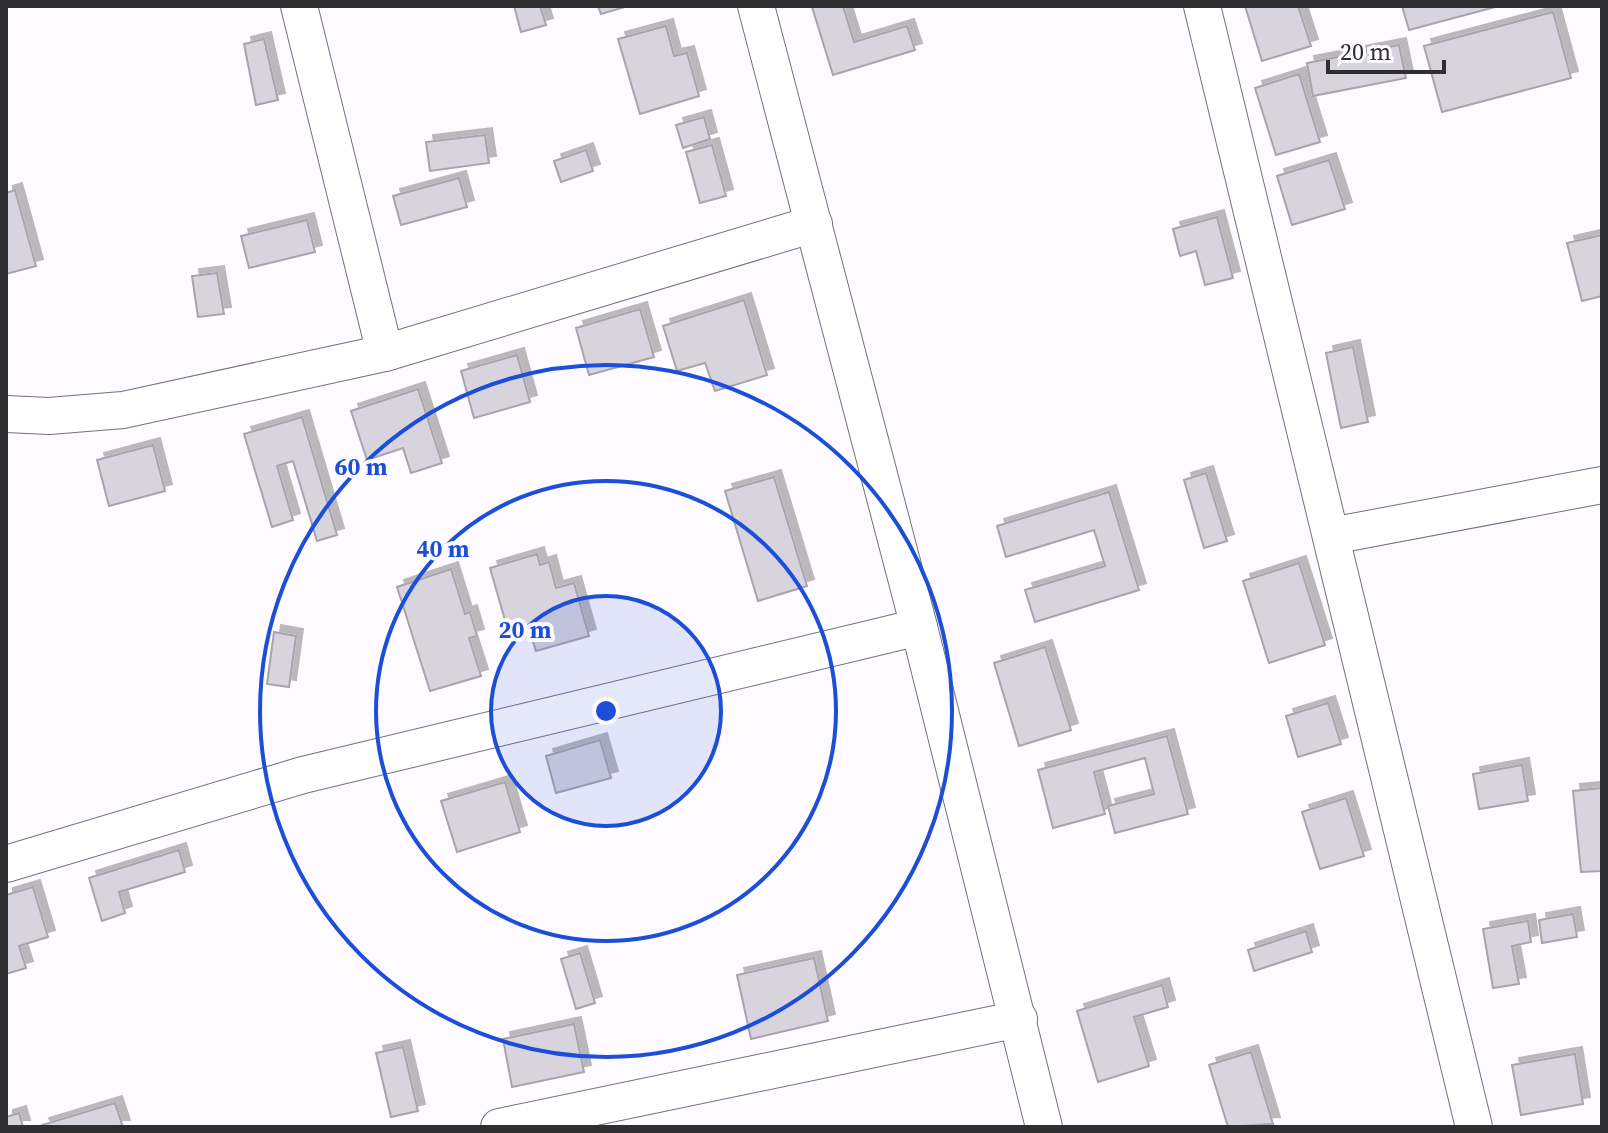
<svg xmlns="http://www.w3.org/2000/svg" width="1608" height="1133" viewBox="0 0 1608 1133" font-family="'Source Serif 4',serif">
	<defs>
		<filter id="shadow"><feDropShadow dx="7" dy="-7" stdDeviation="0" flood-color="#0004"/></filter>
	</defs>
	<rect width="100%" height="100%" fill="#fdfbff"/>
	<g fill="#d8d4de" stroke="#a8a3ad" stroke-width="2" filter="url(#shadow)">
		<path d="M514,6h26l6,19 -25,7z"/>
		<path d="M598,6h30l-27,8z"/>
		<path d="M843,6l11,36 53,-16 8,24 -82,25 -21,-68z"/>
		<path d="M1245,6h53l13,40 -49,15z"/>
		<path d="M1402,6h97l-90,24z"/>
		<path d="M1553,12l18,66 -129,34 -18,-66z"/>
		<path d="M666,26l8,30 13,-3 12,43 -59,18 -22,-75z"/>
		<path d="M264,39l14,61 -22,5 -12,-61z"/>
		<path d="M1399,45l7,33 -93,18 -6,-33z"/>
		<path d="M1299,74l21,68 -44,13 -21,-67z"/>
		<path d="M704,117l6,22 -27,9 -7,-23z"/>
		<path d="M485,135l4,28 -59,8 -4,-29z"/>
		<path d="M712,145l14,51 -26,7 -14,-51z"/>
		<path d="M586,150l7,21 -32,11 -7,-21z"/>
		<path d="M1329,160l16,49 -53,16 -15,-49z"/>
		<path d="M459,178l8,29 -66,18 -8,-29z"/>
		<path d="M15,190l21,76 -30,8v-81z"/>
		<path d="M1217,217l16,61 -28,7 -9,-34 -16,5 -7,-27z"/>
		<path d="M307,220l8,32 -66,16 -8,-32z"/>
		<path d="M1602,235v61l-20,5 -15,-58z"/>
		<path d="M217,273l7,41 -26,3 -6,-41z"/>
		<path d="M744,300l23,75 -52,16 -10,-28 -28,8 -14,-45z"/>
		<path d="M640,309l14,48 -65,18 -13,-47z"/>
		<path d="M1353,347l15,75 -27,6 -15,-75z"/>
		<path d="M517,355l13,47 -56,16 -13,-47z"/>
		<path d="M418,389l24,74 -31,10 -8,-25 -36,12 -16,-49z"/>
		<path d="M302,417l35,118 -20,6 -24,-80 -16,5 16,54 -21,7 -28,-93z"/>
		<path d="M153,445l12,46 -56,15 -12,-46z"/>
		<path d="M1206,473l21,68 -23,7 -20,-68z"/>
		<path d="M774,477l33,109 -49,15 -33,-110z"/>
		<path d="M1109,492l30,98 -104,32 -10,-32 80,-24 -11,-36 -88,27 -9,-31z"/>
		<path d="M537,554l3,11 9,-3 7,26 18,-5 15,53 -53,15 -5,-15 -20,5 -21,-73z"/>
		<path d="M1299,563l26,82 -56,18 -26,-82z"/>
		<path d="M451,569l14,45 5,-2 7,24 -8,2 12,38 -51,15 -33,-104z"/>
		<path d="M274,632l22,4 -7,51 -22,-3z"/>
		<path d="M1045,647l26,83 -52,16 -25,-83z"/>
		<path d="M1328,703l13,41 -43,13 -12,-41z"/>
		<path d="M1167,736l21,78 -73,19 -7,-27 46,-12 -9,-36 -51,14 11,42 -52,14 -15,-58z"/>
		<path d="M600,740l11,38 -55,15 -10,-37z"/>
		<path d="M1522,765l6,36 -49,8 -6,-35z"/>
		<path d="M505,782l15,50 -63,20 -16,-51z"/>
		<path d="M1602,788v83l-21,1 -8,-81z"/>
		<path d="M1346,798l18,58 -44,13 -18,-57z"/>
		<path d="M179,850l6,22 -66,20 6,21 -23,8 -13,-43z"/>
		<path d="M33,887l15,50 -29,9 7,22 -20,6v-79z"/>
		<path d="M1573,914l4,23 -35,6 -3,-23z"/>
		<path d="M1528,921l3,21 -19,4 7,38 -26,4 -10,-59z"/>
		<path d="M1306,931l6,21 -58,19 -6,-21z"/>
		<path d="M580,953l15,50 -19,6 -15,-50z"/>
		<path d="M814,958l14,63 -77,18 -14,-64z"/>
		<path d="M1162,985l6,22 -34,10 15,49 -51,16 -21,-71z"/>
		<path d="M574,1024l10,48 -72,15 -9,-48z"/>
		<path d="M403,1047l15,64 -27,6 -15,-64z"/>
		<path d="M1251,1052l22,72 -45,3 -19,-62z"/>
		<path d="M1575,1054l8,50 -62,11 -9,-50z"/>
		<path d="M115,1103l8,24h-80l-1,-2z"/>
		<path d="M19,1113l4,14h-17v-10z"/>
	</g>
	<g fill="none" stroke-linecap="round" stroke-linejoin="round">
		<defs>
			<g id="street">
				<path d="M756,6l163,621 125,500"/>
				<path d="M1202,6l272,1121"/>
				<path d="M385,353l429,-129"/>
				<path d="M6,414l43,2 74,-6 262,-57 -86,-347"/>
				<path d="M1331,536l271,-51"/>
				<path d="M6,864l297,-89 616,-148"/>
				<path d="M499,1127l520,-108"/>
			</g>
		</defs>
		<use href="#street" stroke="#75717a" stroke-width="38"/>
		<use href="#street" stroke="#fff" stroke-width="36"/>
	</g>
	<circle cx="606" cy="711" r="115" fill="#1d4ed8" fill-opacity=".12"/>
	<g fill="none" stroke="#1d4ed8" stroke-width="4">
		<circle cx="606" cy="711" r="115"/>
		<circle cx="606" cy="711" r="230"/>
		<circle cx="606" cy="711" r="346"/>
	</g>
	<circle cx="606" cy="711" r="12" fill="#1d4ed8" stroke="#fdfbff" stroke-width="4"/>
	<g font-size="24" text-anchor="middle" font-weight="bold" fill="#1d4ed8" stroke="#fdfbff" stroke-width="8" stroke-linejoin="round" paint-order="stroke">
		<text x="361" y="475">60 m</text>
		<text x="443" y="557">40 m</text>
		<text x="525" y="638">20 m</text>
	</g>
	<rect width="1608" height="1133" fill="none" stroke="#2f2e31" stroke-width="16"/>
	<path d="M1328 60v12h116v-12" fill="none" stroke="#2f2e31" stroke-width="4"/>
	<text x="1340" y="60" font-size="24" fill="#2f2e31" stroke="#fdfbff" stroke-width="6" paint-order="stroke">20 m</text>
</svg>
